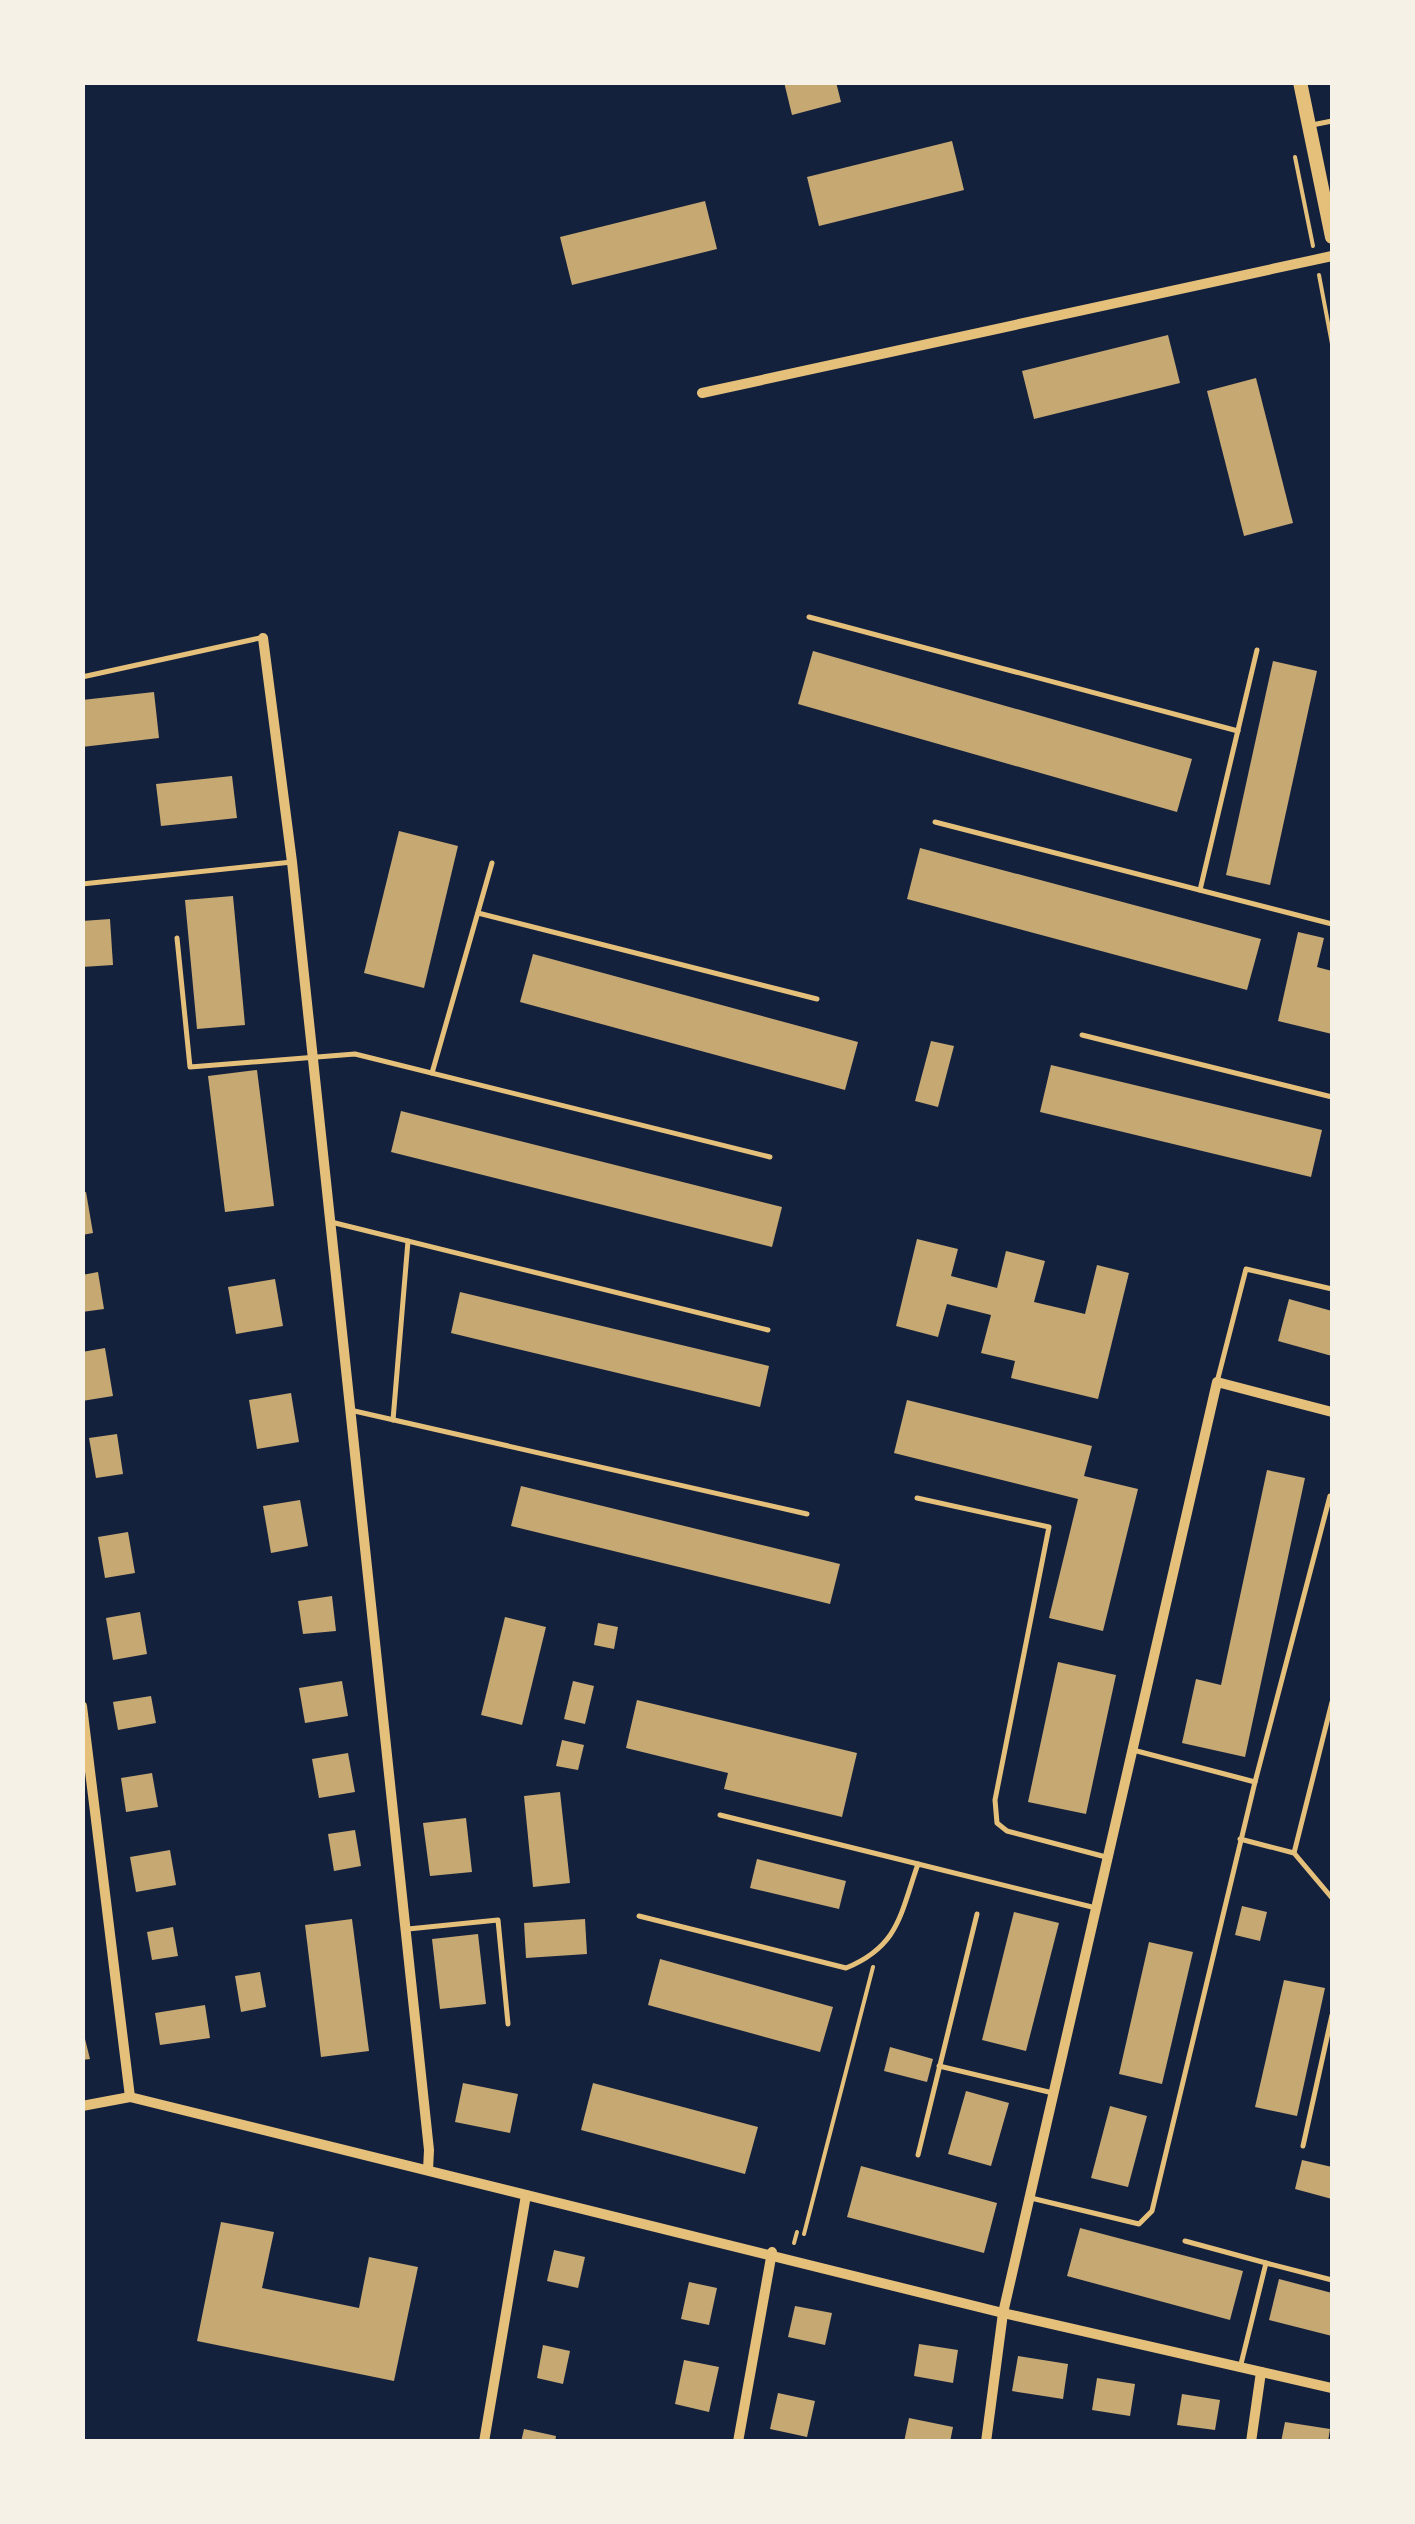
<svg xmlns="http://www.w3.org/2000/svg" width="1415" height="2524" viewBox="0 0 1415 2524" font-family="Raleway,sans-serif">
	<rect width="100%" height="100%" fill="#14213d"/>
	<g fill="#c6a872">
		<path d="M784,82h52l5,20 -49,13z"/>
		<path d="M952,141l12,49 -145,36 -12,-49z"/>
		<path d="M705,201l12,48 -145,36 -12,-48z"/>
		<path d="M1168,335l12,48 -146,36 -12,-48z"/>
		<path d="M1256,378l37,145 -49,13 -37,-145z"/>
		<path d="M813,651l379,108 -15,53 -379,-108z"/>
		<path d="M1273,661l44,10 -47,214 -44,-10z"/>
		<path d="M154,692l5,46 -77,9v-47z"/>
		<path d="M232,776l5,42 -76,8 -5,-42z"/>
		<path d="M399,831l59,15 -34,142 -60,-15z"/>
		<path d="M920,848l341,91 -14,51 -340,-91z"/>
		<path d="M233,896l12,129 -48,4 -12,-129z"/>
		<path d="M110,919l3,46 -31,2v-46z"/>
		<path d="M1298,932l26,6 -7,29 15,4v63l-54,-13z"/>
		<path d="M533,954l325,88 -13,48 -325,-88z"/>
		<path d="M931,1041l23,5 -16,61 -23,-6z"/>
		<path d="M1051,1065l271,65 -11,47 -271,-65z"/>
		<path d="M257,1070l17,136 -49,6 -17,-136z"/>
		<path d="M401,1111l381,96 -10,40 -381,-95z"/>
		<path d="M86,1192l7,41 -11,2v-42z"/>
		<path d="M917,1239l41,10 -7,27 46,12 9,-37 39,10 -11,41 51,12 12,-49 32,8 -31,126 -87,-21 4,-17 -34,-8 10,-38 -44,-11 -9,33 -42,-11z"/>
		<path d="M98,1272l6,37 -22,3v-37z"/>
		<path d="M275,1279l8,47 -47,8 -8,-47z"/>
		<path d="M460,1292l309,74 -9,41 -309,-74z"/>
		<path d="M1289,1299l43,12v45l-54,-15z"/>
		<path d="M105,1348l8,48 -31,5v-49z"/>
		<path d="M291,1393l8,49 -42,7 -8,-49z"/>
		<path d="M907,1400l185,46 -8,30 54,13 -35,142 -54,-13 29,-119 -184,-46z"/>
		<path d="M117,1434l6,40 -27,4 -7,-40z"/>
		<path d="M1267,1470l38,8 -60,279 -63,-14 14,-64 25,6z"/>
		<path d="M521,1486l319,78 -10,40 -319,-78z"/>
		<path d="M300,1500l8,46 -37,7 -8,-47z"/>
		<path d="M128,1532l7,41 -30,5 -7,-41z"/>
		<path d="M332,1596l4,35 -33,3 -5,-33z"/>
		<path d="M140,1612l7,42 -34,6 -7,-42z"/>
		<path d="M505,1617l41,10 -24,98 -41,-10z"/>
		<path d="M598,1623l20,4 -4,22 -20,-4z"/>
		<path d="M1058,1662l58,13 -30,139 -58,-12z"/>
		<path d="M342,1681l6,35 -43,7 -6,-35z"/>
		<path d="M573,1681l21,5 -9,38 -21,-5z"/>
		<path d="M151,1696l5,27 -38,7 -5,-28z"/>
		<path d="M637,1700l220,53 -15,64 -118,-28 4,-16 -102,-25z"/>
		<path d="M562,1740l22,5 -6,25 -22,-4z"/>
		<path d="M348,1753l7,39 -36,6 -7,-39z"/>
		<path d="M152,1773l6,34 -32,5 -5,-34z"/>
		<path d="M560,1792l10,91 -37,4 -9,-91z"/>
		<path d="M466,1818l6,54 -42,4 -7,-53z"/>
		<path d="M355,1830l6,36 -27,5 -6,-37z"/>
		<path d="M170,1850l6,35 -40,7 -6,-35z"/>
		<path d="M757,1859l89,22 -7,28 -89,-21z"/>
		<path d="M1242,1906l25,6 -7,29 -25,-6z"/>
		<path d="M1014,1912l45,11 -33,128 -44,-11z"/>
		<path d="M352,1919l17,132 -48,6 -16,-132z"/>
		<path d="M585,1919l2,35 -61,4 -2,-35z"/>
		<path d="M173,1927l5,29 -26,4 -5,-28z"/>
		<path d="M478,1934l8,70 -46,5 -8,-70z"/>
		<path d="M1149,1942l44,10 -31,132 -43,-10z"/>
		<path d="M660,1959l173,48 -13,45 -172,-47z"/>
		<path d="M260,1972l6,35 -25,5 -6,-36z"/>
		<path d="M1284,1980l41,8 -28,128 -42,-9z"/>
		<path d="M205,2005l5,33 -50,7 -5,-32z"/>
		<path d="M82,2027l8,32 -8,1z"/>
		<path d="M890,2047l43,12 -6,23 -43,-11z"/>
		<path d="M463,2083l55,11 -8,39 -55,-11z"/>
		<path d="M593,2083l165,44 -13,47 -164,-44z"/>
		<path d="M966,2091l43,12 -18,63 -43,-12z"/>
		<path d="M1110,2106l37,10 -19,71 -37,-9z"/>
		<path d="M1302,2160l30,7v32l-37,-10z"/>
		<path d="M861,2166l136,37 -13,50 -137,-36z"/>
		<path d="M221,2222l53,10 -12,56 97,20 10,-51 49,10 -24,114 -197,-40z"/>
		<path d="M1080,2228l163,43 -13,49 -163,-44z"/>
		<path d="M554,2250l31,7 -7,31 -31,-7z"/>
		<path d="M1279,2279l53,14v43l-63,-16z"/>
		<path d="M689,2282l28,6 -8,37 -28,-6z"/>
		<path d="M795,2306l37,7 -7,32 -37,-8z"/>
		<path d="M919,2344l39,6 -5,33 -39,-7z"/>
		<path d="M543,2345l27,6 -7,33 -26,-6z"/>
		<path d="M1018,2356l50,8 -5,35 -51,-8z"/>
		<path d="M684,2360l35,7 -10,45 -34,-8z"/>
		<path d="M1097,2378l38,6 -5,32 -38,-6z"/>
		<path d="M778,2393l37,8 -8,36 -37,-8z"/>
		<path d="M1182,2394l38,6 -5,30 -38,-5z"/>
		<path d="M909,2418l44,9 -3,15h-46z"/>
		<path d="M1285,2422l45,7 -2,13h-47z"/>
		<path d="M524,2429l32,7 -1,6h-34z"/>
	</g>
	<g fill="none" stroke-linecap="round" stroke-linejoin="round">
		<g stroke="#e5c07b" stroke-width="4">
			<path d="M1295,157l18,89"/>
			<path d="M1319,275l13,69"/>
			<path d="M804,2234l69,-267"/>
			<path d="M794,2243l3,-11"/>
		</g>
		<g stroke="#e5c07b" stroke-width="5">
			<path d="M1312,125l20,-4"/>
			<path d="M809,617l429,114"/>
			<path d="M82,677l178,-39"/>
			<path d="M935,822l397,102"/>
			<path d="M82,884l210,-22"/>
			<path d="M1200,890l57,-240"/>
			<path d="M478,913l339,86"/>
			<path d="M177,938l13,129 165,-13 415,103"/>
			<path d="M1082,1035l250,62"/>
			<path d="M432,1073l60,-210"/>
			<path d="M331,1222l437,108"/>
			<path d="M1217,1382l29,-113 86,20"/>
			<path d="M350,1410l457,104"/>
			<path d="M393,1420l15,-179"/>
			<path d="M917,1498l132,29 -54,273 2,23 10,8 99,26"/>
			<path d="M1133,1750l122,32 75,-286"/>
			<path d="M720,1815l198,49"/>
			<path d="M1240,1839l54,14 38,45"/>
			<path d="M1294,1853l38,-151"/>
			<path d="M639,1916l207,52c53,-22 54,-53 72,-104l178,44"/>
			<path d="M408,1929l90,-9 10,104"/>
			<path d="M939,2066l114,27"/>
			<path d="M1303,2146l29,-131"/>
			<path d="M918,2155l59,-241"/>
			<path d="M1031,2198l108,26 13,-13 103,-429"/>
			<path d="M1185,2241l81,22 -25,101"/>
			<path d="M1266,2263l66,17"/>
		</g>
		<g stroke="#e5c07b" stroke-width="10">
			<path d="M702,393l630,-137"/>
			<path d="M263,638l29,224 137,1288 -1,20"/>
			<path d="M82,1706l48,391"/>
			<path d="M82,2106l48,-9 873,216 329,75"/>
			<path d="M484,2442l42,-247"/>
			<path d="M738,2442l34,-190"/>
			<path d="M986,2442l17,-129 214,-931 115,30"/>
			<path d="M1251,2442l10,-70"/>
		</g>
		<path stroke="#e5c07b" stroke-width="14" d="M1300,82l32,155"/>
	</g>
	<rect width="1415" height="2524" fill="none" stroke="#f6f1e7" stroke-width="170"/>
</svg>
